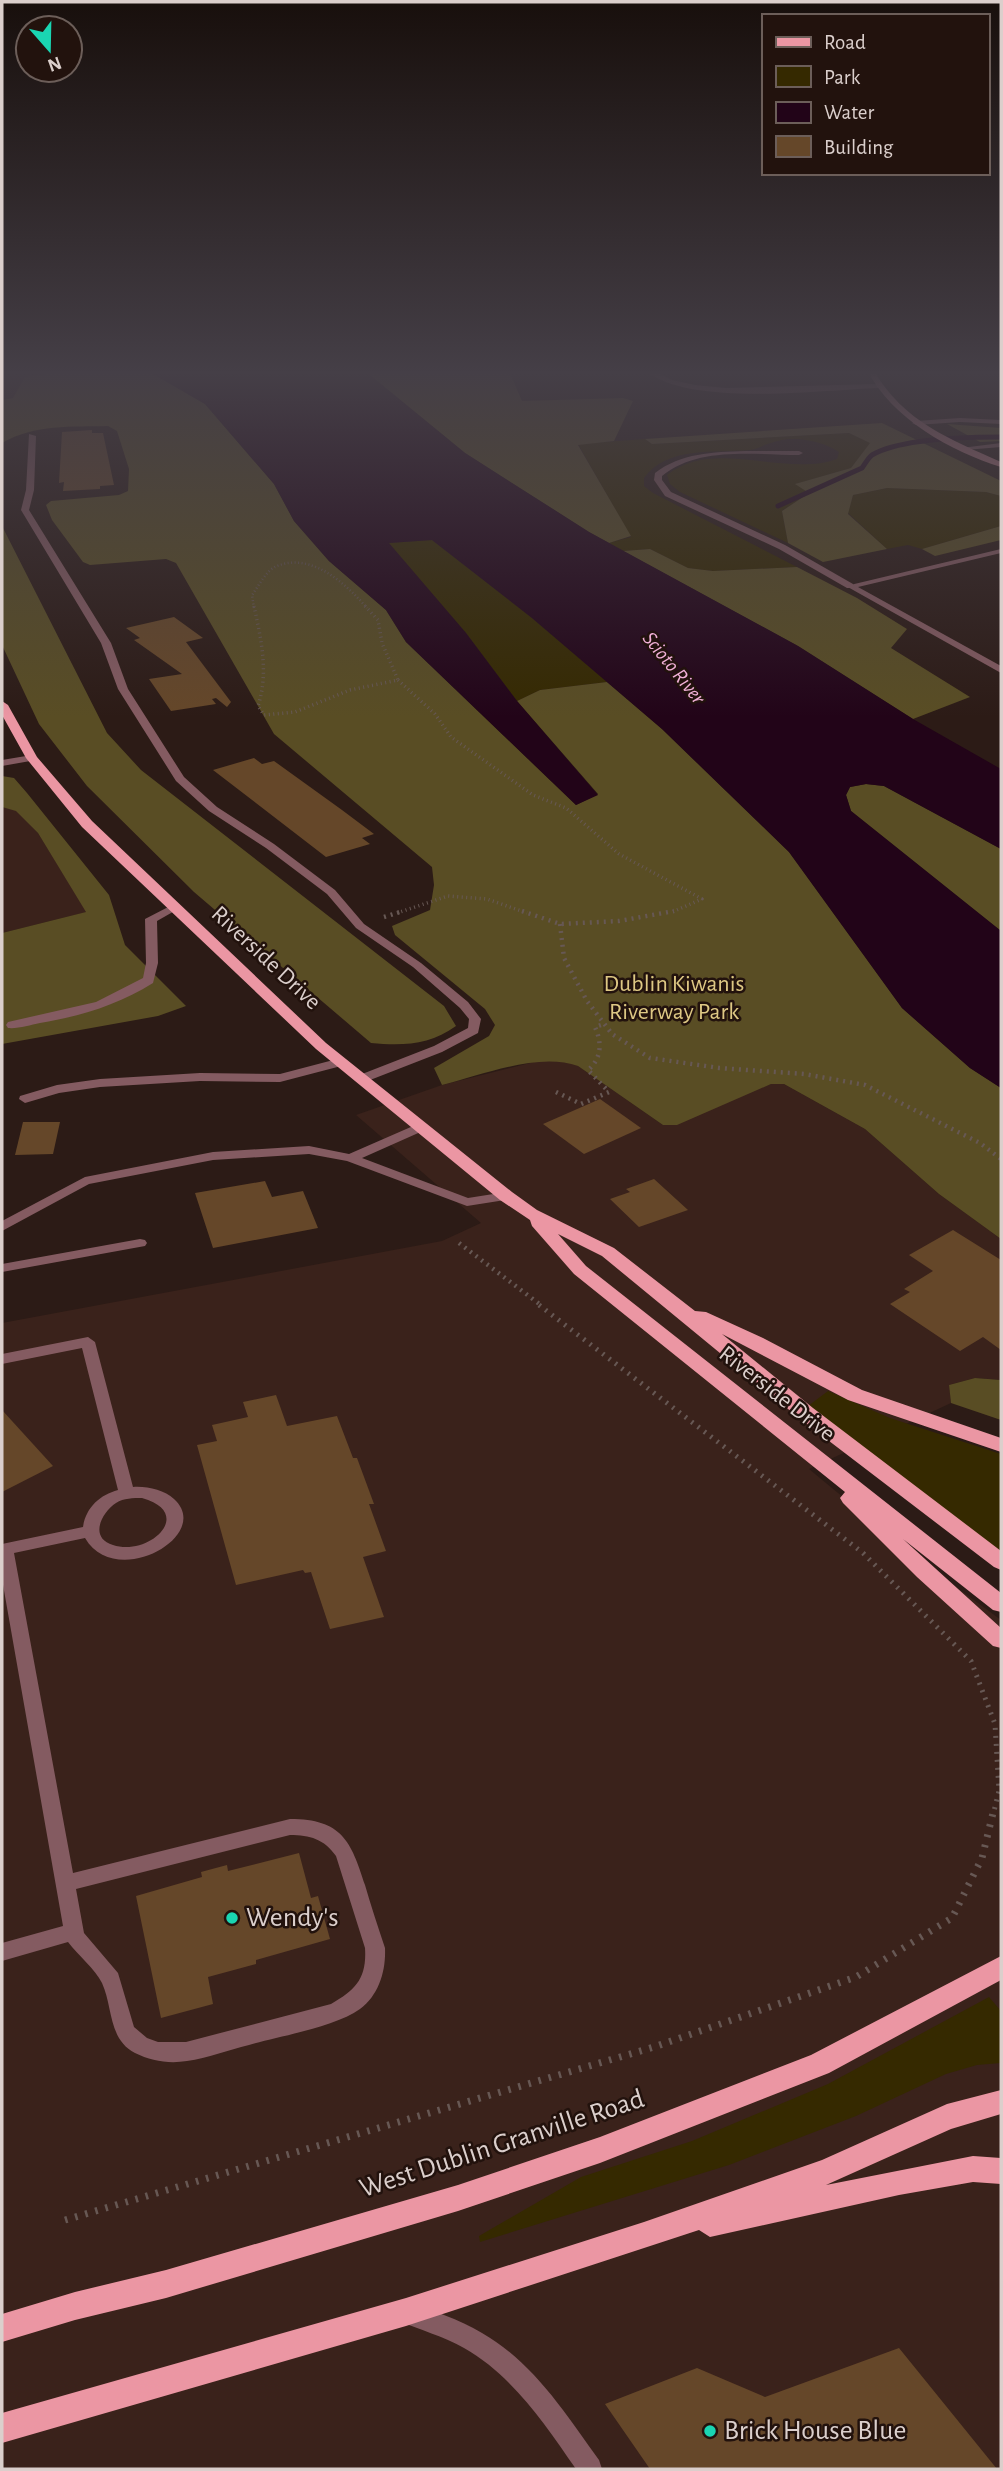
<svg xmlns="http://www.w3.org/2000/svg" width="1003" height="2471" viewBox="0 0 1003 2471" font-family="'Alegreya Sans',sans-serif">
	<rect width="100%" height="100%" fill="#2c1b16"/>
	<g fill="#3a221b">
		<path d="M2,371h44l-33,27 -11,2z"/>
		<path d="M2,807l14,3 22,23 49,79 -85,21z"/>
		<path d="M538,1061h25l15,5 85,59 108,-41h13l81,45 74,65 62,45v141l-26,-2 -26,7 2,18 -142,66 104,86 88,65v849h-999v-1146l440,-82 39,-18 -125,-108 86,-30z"/>
	</g>
	<g fill="#352900">
		<path d="M849,433l22,10 -20,25 -55,16 14,8 -28,19 6,32 -108,-51 -10,-8 -3,-9c47,-38 117,3 170,-16l2,-7c-19,-12 -47,-17 -68,-9 -8,2 -13,6 -21,7 -35,3 -83,-4 -106,28v8l9,7 144,74 -84,4 -25,-3 -38,-19 -27,2 -14,-8 22,-6 -53,-93 67,-5 7,5z"/>
		<path d="M887,488l99,4 15,4v30l-79,23 -14,-4 -21,4 -39,-36 5,-18z"/>
		<path d="M432,540l100,78 75,64 -67,8 -23,11 -51,-68 -78,-90z"/>
		<path d="M828,1391l62,27 111,36v101l-193,-149z"/>
		<path d="M989,1997l12,14v52l-24,2 -31,9 -90,42 -127,49 -249,77 -1,-6 102,-59 111,-36 136,-57z"/>
	</g>
	<g fill="#594d24">
		<path d="M46,371h102l57,33 69,80 20,37 35,40 57,49 20,32 170,163 22,-11 -81,-93 23,-11 67,-8 55,47 127,123 113,156 68,60 31,20v151l-62,-45 -74,-65 -81,-45h-13l-94,41h-14l-85,-59c-40,-14 -96,9 -136,19l-8,-17 55,-32 6,-11 -10,-16 -90,-74 -3,-9 38,-16 4,-25 -2,-18 -158,-133 -98,-171 -10,-4 -76,6 -7,-3 -31,-42 -6,-15 5,-4 68,-6 9,-4 1,-22 -12,-38 -9,-5c-36,1 -73,-2 -106,17v-43l11,-2 12,-21 20,-3z"/>
		<path d="M365,371h144l13,30 101,-3 10,3 -19,40 -36,4 53,91 -22,7 -20,-11 -124,-79z"/>
		<path d="M882,423l119,58v15l-15,-4 -99,-4 -34,7 -5,19 39,35 -64,13 -35,-19 -6,-32 27,-18 -14,-9 56,-16 19,-25 -21,-10 -197,11 -7,-5z"/>
		<path d="M947,424l54,4v13l-21,1z"/>
		<path d="M2,526l105,207 34,37 303,236 12,20c-26,19 -53,20 -85,17l-177,-151 -107,-106 -48,-62 -37,-79z"/>
		<path d="M1001,526v14l-66,16 -13,-7z"/>
		<path d="M650,549l38,19 25,3 84,-4 60,31 50,31 -16,19 79,49 -57,22 -115,-73 -175,-95z"/>
		<path d="M2,776l12,2 13,15 82,102 16,50 61,61 -28,10 -156,28v-111l84,-21 -48,-79 -22,-22 -14,-4z"/>
		<path d="M866,784l18,2 117,63v82l-150,-120 -5,-16 4,-8z"/>
		<path d="M975,1378l26,2v40l-50,-17 -2,-18z"/>
	</g>
	<path fill="#220418" d="M148,371h217l100,82 124,79 209,114 115,73 88,50v80l-117,-63 -18,-2 -16,3 -4,8 5,16 150,120v157l-31,-20 -68,-60 -113,-156 -127,-123 -130,-111 -100,-78 -43,3 77,90 51,68 81,94 -22,10 -170,-163 -20,-32 -57,-49 -35,-40 -20,-37 -69,-80z"/>
	<g fill="none" stroke-linecap="round" stroke-linejoin="round">
		<path stroke="#220418" stroke-width="5" d="M778,506l84,-38c3,-4 6,-10 10,-13 29,-17 95,-18 129,-18"/>
	</g>
	<g fill="#654729">
		<path d="M92,430v3h11l11,52 -14,1v3l-37,2 1,-9 -5,1 3,-51z"/>
		<path d="M174,617l29,21 -17,4 45,60 -4,5 -11,-9 -4,1 4,5 -45,7 -22,-32 33,-5 -48,-34 6,-2 -14,-10z"/>
		<path d="M254,758l8,6 12,-3 68,49 32,24 -12,4 8,6 -44,13 -113,-87z"/>
		<path d="M600,1099l41,29 -57,26 -41,-30z"/>
		<path d="M23,1122h37l-7,32 -38,1z"/>
		<path d="M654,1179l34,31 -49,17 -29,-28 20,-7 -4,-3z"/>
		<path d="M265,1181l7,16 31,-6 15,37 -105,20 -18,-55z"/>
		<path d="M953,1230l48,30v90l-18,-13 -23,14 -70,-47 20,-12 -6,-3 29,-18 -24,-16z"/>
		<path d="M276,1395l11,31 50,-10 16,42h4l17,46h-5l17,47 -23,6 21,60 -54,12 -19,-57 -6,1 -2,-3 -67,15 -39,-140 20,-4 -5,-16 36,-8 -5,-15z"/>
		<path d="M2,1410l51,56 -51,26z"/>
		<path d="M299,1853l12,45 7,-2 12,43 -74,21v4l-48,13 5,27 -52,14 -25,-122 66,-19 -1,-5 26,-7 1,6z"/>
		<path d="M899,2348l98,121h-347l-45,-65 92,-36 68,29z"/>
	</g>
	<g fill="none" stroke-linecap="round" stroke-linejoin="round">
		<path stroke="#675854" stroke-width="2.5" stroke-dasharray="1 2.5" stroke-linecap="butt" d="M254,608l-2,-13c7,-9 14,-25 25,-29 35,-14 69,18 90,42"/>
		<g stroke="#675854" stroke-width="3.5" stroke-dasharray="1 3.5" stroke-linecap="butt">
			<path d="M254,606c7,33 15,67 4,100l6,9 31,-3 55,-22 48,-10"/>
			<path d="M365,606l13,14 4,23 16,37"/>
			<path d="M398,680l37,34 16,23 82,58 33,13 53,46 83,45 -32,14"/>
			<path d="M397,913l51,-17 39,3 40,14"/>
		</g>
		<g stroke="#675854" stroke-width="4.5" stroke-dasharray="2 5" stroke-linecap="butt">
			<path d="M522,911l38,13 59,-3 55,-10"/>
			<path d="M384,917l19,-6"/>
			<path d="M560,924l4,34 23,43 25,33 38,24 69,10 85,6 61,11 115,58 21,16"/>
			<path d="M556,1092l25,12 28,-12 -21,-22c14,-12 14,-27 7,-43l9,-3"/>
			<path d="M459,1243l83,63"/>
		</g>
		<path stroke="#675854" stroke-width="5" stroke-dasharray="2 6" stroke-linecap="butt" d="M539,1305l324,248 108,108 24,63 4,67 -6,24"/>
		<path stroke="#675854" stroke-width="7" stroke-dasharray="2.5 8" stroke-linecap="butt" d="M65,2220l589,-173 202,-70 96,-59 30,-60 11,-45"/>
		<g fill="#845b61" fill-rule="evenodd">
			<path d="M960,418l41,2v4l-41,-2 -44,3 -4,-2 4,-2z"/>
			<path d="M1001,443v4l-36,3 -4,-2z"/>
			<path d="M745,451h54l4,2 -4,2c-44,0 -101,-9 -137,21v4l9,12 114,53 68,39v4h-6l-68,-39 -114,-53 -11,-16 1,-7c26,-20 58,-21 90,-22z"/>
			<path d="M174,904l4,1v4l-21,12 1,42 -5,20c-35,22 -72,33 -113,40 -10,2 -22,6 -32,5l-2,-3 2,-3 88,-20 47,-24 3,-15 -1,-44z"/>
			<path d="M341,1058l6,4 -2,3 -65,17 -80,-1 -100,6 -41,6 -34,10 -6,-4 1,-3 37,-11 43,-6 100,-6 80,1z"/>
			<path d="M420,1123l7,4 -2,3 -63,28 106,40 38,-6 7,4 -2,3 -44,7 -120,-45 -38,-7 -96,6 -124,24 -87,47v-10l83,-44 128,-25 96,-6 40,8z"/>
			<path d="M140,1239l5,1 2,3 -2,3 -143,26v-8z"/>
			<path d="M88,1337l7,5 38,145c14,-1 31,3 41,12 40,36 -58,92 -89,39l-71,15 59,320 217,-54c52,0 61,22 75,66 6,21 13,42 20,63 1,23 -6,47 -25,61 -25,18 -80,27 -111,36 -21,5 -41,13 -62,16 -18,3 -36,0 -52,-8 -27,-14 -22,-46 -33,-70 -7,-14 -24,-28 -34,-41l-66,19v-18l61,-17 -61,-347v-35l81,-17c3,-20 17,-32 35,-37l-36,-142 -80,16v-10zM142,1498c54,15 7,59 -29,47 -24,-7 -12,-32 3,-42 8,-5 17,-5 26,-5zM290,1835c20,0 34,4 46,21l29,92c2,30 -9,42 -34,56l-145,38h-28l-11,-4 -13,-11 -16,-54 -34,-40 -8,-44z"/>
		</g>
		<g fill="#845b61" fill-rule="evenodd">
			<path d="M647,371h8l17,9 23,5 31,3 152,-4 3,2 -3,2c-55,2 -190,19 -231,-17z"/>
			<path d="M29,434l7,2 -2,54 -5,20 82,133 17,46 56,88 33,30 57,37 61,46 29,34 57,39 47,39 13,17 -3,14 -36,19 -77,30h-8l-2,-3 2,-3 77,-30 34,-18 1,-9 -9,-11 -47,-41 -57,-39 -29,-34 -61,-46 -57,-37 -33,-30 -58,-92 -17,-46 -80,-133 5,-20z"/>
			<path d="M1001,549v4l-143,34 143,79v7l-155,-87z"/>
			<path d="M407,2301c25,10 52,18 75,32 51,29 84,81 117,127l3,9h-26c-31,-45 -64,-94 -112,-121 -21,-12 -44,-18 -65,-27l-4,-8 4,-8z"/>
		</g>
		<path fill="#845b61" fill-rule="evenodd" d="M32,755l5,3 -1,2 -34,6v-6z"/>
		<path fill="#be7d86" fill-rule="evenodd" d="M868,371h6c30,51 76,68 127,91v5c-49,-15 -110,-49 -133,-96z"/>
		<g fill="#eb96a3" fill-rule="evenodd">
			<path d="M2,701l6,4 29,52 55,64 234,222 186,149 25,18 77,38 81,63 11,1 57,26 99,52 139,48v14l-153,-52 -126,-66 91,74 188,143v19l-7,-3 -195,-149 -197,-162 -44,-22 28,32 415,327v19l-8,-2 -90,-71 98,89v20l-8,-2 -76,-69 -74,-74 -3,-5 5,-6 -271,-218 -42,-48 -2,-6 -30,-20 -184,-151 -234,-222 -56,-69 -24,-43z"/>
			<path d="M1001,1956v24l-172,93 -229,90 -142,48 -292,87 -91,22 -73,22v-28l73,-22 91,-22 292,-85 142,-48 211,-82z"/>
			<path d="M1001,2090v24l-50,15 -125,56 147,-29 28,2v26l-28,-2 -74,13 -189,42 -11,-7 -293,96 -404,117v-30l404,-115 238,-76 178,-62 125,-56z"/>
		</g>
	</g>
	<linearGradient id="sky" x2="0" y2="1"><stop stop-color="#180f0c"/><stop offset="0.52" stop-color="#453f47"/><stop offset="1" stop-color="#453f47" stop-opacity="0"/></linearGradient>
	<rect width="1003" height="717" fill="url(#sky)"/>
	<g fill="#1ad5b2" stroke="#22120d" stroke-width="2.5">
		<circle cx="232" cy="1918" r="7"/>
		<circle cx="710" cy="2431" r="7"/>
	</g>
	<g text-anchor="middle" dominant-baseline="central" stroke-width="5" stroke-linejoin="round" paint-order="stroke">
		<g font-size="21" font-style="italic" fill="#f1b0d7" stroke="#22120d">
			<text transform="translate(674 668) rotate(51)">Scioto River</text>
		</g>
		<g font-size="24" fill="#dbcfcc" stroke="#22120d">
			<text transform="translate(266 958) rotate(43)">Riverside Drive</text>
			<text transform="translate(777 1394) rotate(38)">Riverside Drive</text>
		</g>
		<g font-size="24" fill="#dec884" stroke="#22120d">
			<text x="674" y="984">Dublin Kiwanis<tspan x="674" dy="28">Riverway Park</tspan></text>
		</g>
		<g font-size="28" fill="#dbcfcc" stroke="#22120d" text-anchor="start">
			<text x="246" y="1918">Wendy's</text>
			<text x="724" y="2431">Brick House Blue</text>
		</g>
		<g font-size="28" fill="#dbcfcc" stroke="#22120d">
			<text transform="translate(502 2144) rotate(-18)">West Dublin Granville Road</text>
		</g>
	</g>
	<rect width="1003" height="2471" fill="none" stroke="#dbcfcc" stroke-width="7"/>
	<rect x="762" y="14" width="228" height="161" fill="#22120d" stroke="#6c5e59" stroke-width="2"/>
	<rect x="776" y="37" width="35" height="10" fill="#eb96a3" stroke="#6c5e59" stroke-width="2"/>
	<text x="824" y="49" font-size="21" fill="#dbcfcc">Road</text>
	<rect x="776" y="66" width="35" height="21" fill="#352900" stroke="#6c5e59" stroke-width="2"/>
	<text x="824" y="84" font-size="21" fill="#dbcfcc">Park</text>
	<rect x="776" y="102" width="35" height="21" fill="#220418" stroke="#6c5e59" stroke-width="2"/>
	<text x="824" y="119" font-size="21" fill="#dbcfcc">Water</text>
	<rect x="776" y="136" width="35" height="21" fill="#654729" stroke="#6c5e59" stroke-width="2"/>
	<text x="824" y="154" font-size="21" fill="#dbcfcc">Building</text>
	<g transform="translate(49 49) rotate(160)"><circle r="33" fill="#22120d" stroke="#6c5e59" stroke-width="2"/>
	<path d="M0-5L12 26L0 18L-12 26Z" fill="#1ad5b2"/>
	<text y="-10" font-size="19" font-weight="bold" text-anchor="middle" fill="#dbcfcc">N</text>
	</g>
</svg>
